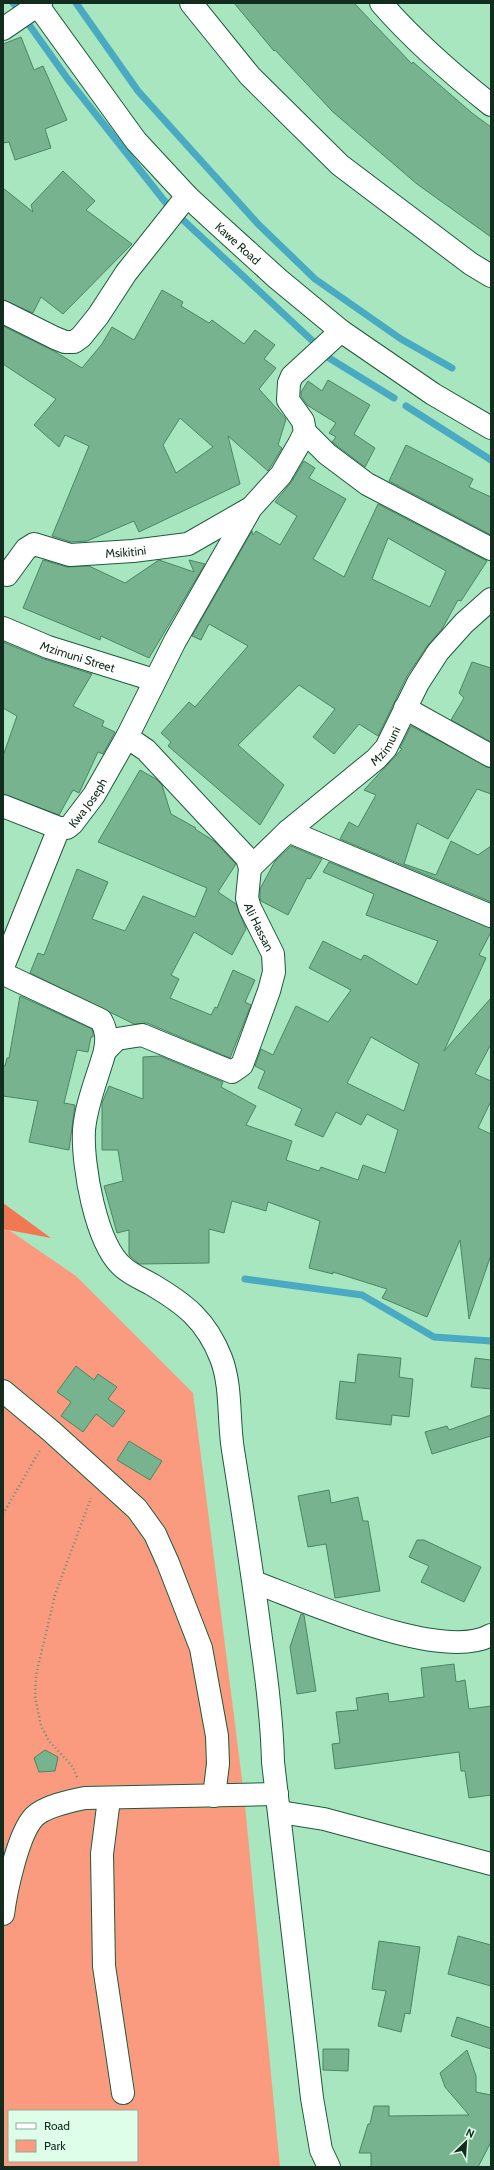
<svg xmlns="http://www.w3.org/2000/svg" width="494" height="2170" viewBox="0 0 494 2170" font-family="Cabin,sans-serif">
	<rect width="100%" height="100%" fill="#a7e6bf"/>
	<path fill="#fa9b7f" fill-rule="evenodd" d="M3,1226l73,50 117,117 51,402 36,372h-277zM9,2111h128v50h-128z"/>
	<path fill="#f27753" d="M3,1203l48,35 -48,-9z"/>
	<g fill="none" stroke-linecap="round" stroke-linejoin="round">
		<g stroke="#4aaac2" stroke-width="7">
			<path d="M13,3l8,9"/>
			<path d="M76,3l62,88 120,133 57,55 86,60 51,29"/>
			<path d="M25,19l42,59 99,125"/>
			<path d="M181,218l138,129"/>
			<path d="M329,358l65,40"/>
			<path d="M406,406l85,54"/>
			<path d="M245,1279l117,16 72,42 57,4"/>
		</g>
	</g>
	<g fill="#76b38e" stroke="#4a8663" fill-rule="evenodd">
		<path d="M234,3h120l58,61 1,-2 59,51 19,14v110l-74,-53 -84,-72 -58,-62 -1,1z"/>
		<path d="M21,37l13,33 9,-4 24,54 -22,9 6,19 -36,12 -6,-18 -6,1v-99z"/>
		<path d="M63,171l32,30 -9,9 46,34 -69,70 -22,-17 -8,16 -30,-13v-112l30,24 -2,-7z"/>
		<path d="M162,290l21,12 -2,4 28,17 3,-3 32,24 11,-14 20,15 -11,14 12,9 -17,21 27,30 -8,26 4,3 -14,23 -40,-35 12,48 -101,48 -5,-11 -47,20 -16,1 -19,-6 37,-90 -24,-11 -6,12 -25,-22 22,-26 -53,-35v-38l51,25 28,17 20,-24 10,-17 22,13zM180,418l33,29 -37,26 -13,-28z"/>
		<path d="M328,380l42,25 -16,29 21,14 -10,19 -33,-25 4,-5 -7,-4 7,-10 -29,-18 -6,-9v-4l7,-11 14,10z"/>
		<path d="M406,445l67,34 -4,8 22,10v38l-102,-54z"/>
		<path d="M304,461l11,7 -6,10 37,21 -33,60 31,18 34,-73 109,57 -26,40 -3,-1 -16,29 -14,16 -21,31 -29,60 -19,-12 -25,30 -21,-17 22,-28 -36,-24 -61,60 46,40 -24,40 -92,-79 3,-4 -10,-9 28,-31 6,5 53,-61 -39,-22 -8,16 -9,-4 60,-105 1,4 3,-4 24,14 17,-29 -22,-14 17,-21zM388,538l58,33 -16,36 -58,-28z"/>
		<path d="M43,560l24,7 22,-1 36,17 34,-23 35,12 -5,-12 16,4 -56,94 -48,-22 -1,4 -77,-32z"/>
		<path d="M3,642l41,17 48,15 -19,32 31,15 -2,5 13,6 -12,22 -5,-2 -19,41 -6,-3 -14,25 -56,-21v-38l14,-40 -14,-8z"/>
		<path d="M472,662l19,6v74l-40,-22 13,-22 -5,-5z"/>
		<path d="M411,726l80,42v26l-14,-5 -29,50 -31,-16 -13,41 32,11 15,-34 27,14 13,-9v56l-151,-63 9,-17 9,5 18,-32 -12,-5 38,-41 -2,-1z"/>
		<path d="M140,770l16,9 6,6 9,29 25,14 -1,1 19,12 22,23 -18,28 18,12 10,25 -14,26 -38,-23 -23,43 8,4 -9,19 41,17 4,-8 2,1 16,-38 22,10 -10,22 6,3 -21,53 -83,-35 -13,1 -104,-51 8,-20 6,2 33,-86 31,13 -16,37 33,12 18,-35 52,21 12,-29 -109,-46z"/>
		<path d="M291,846l31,13 -12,20 -3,-1 -19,37 -27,-14 -1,-4v-8l15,-28z"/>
		<path d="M329,862l162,66v4l-12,23 7,3 -42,93 47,-53v46l-16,30 16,7v20l-13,27 13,6v121l-22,64 -9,-79 -33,77 -45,-19 5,-9 -54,-17v2l-24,-6 11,-47 -52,-19 -2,9 -34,-10 -8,32 -15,-4v34l-70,1 -10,-9v-25l-12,3 -13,-47 19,-5 -5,-31h-16v-47l7,-17 34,13v-42l17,-1 63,26 -2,5 35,19 -10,19 46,16 -6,19 33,11 2,-4 37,13 5,-15 22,8 13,-43 -31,-16 -6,11 -25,-13 -13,25 -28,-12 7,-16 -44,-21 7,-17 -10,-5 6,-17 12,6 23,-49 32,16 23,-32 -42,-22 14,-27 38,19 3,-5 3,1 50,29 21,-44 -72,-26 8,-21 -51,-22zM371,1037l48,27 -15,47 -57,-28z"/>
		<path d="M20,996l72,33 1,3v5h-2l-3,15 -11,-2 -13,53 11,2 -6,45 -40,-8 9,-41 -35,-5v-31l2,1 2,-8h2z"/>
		<path d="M358,1354l43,4 -2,19 14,2 -4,38 -17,-2 -1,10 -55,-6 4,-38 15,2z"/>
		<path d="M475,1358l16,2v29l-20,-2z"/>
		<path d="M76,1366l18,14 4,-6 19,13 -9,12 17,12 -12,16 -17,-13 -13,18 -22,-16 10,-14 -14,-10z"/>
		<path d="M491,1415v21l-59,18 -7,-22 22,-6 2,4z"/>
		<path d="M129,1441l33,20 -12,19 -33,-20z"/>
		<path d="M329,1490l2,13 27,-6 5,24h5l12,70 -45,7 -9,-54 -18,3 -10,-51z"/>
		<path d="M417,1540h7l57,27 -17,35 -43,-20 8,-16 -20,-9z"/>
		<path d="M301,1614l3,1 12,76 -19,3 -7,-47z"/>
		<path d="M454,1664l2,18 9,-2 4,29 22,-3v89l-22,3 -4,-27h-4l-2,-19 -124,17 -3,-25 8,-1 -4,-31 22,-2 -2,-12 32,-5 1,9 35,-5 -3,-29z"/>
		<path d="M45,1750l13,7 -3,14 -16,1 -5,-14z"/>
		<path d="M458,1936l33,9v41l-43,-12z"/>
		<path d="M379,1941l41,6 -10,67 -5,-1 -4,19 -23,-6 8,-35 -14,-2z"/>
		<path d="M457,2017l34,11v21l-40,-13z"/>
		<path d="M323,2049h26l-1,22 -25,-1z"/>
		<path d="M467,2050l9,26v16l15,3v47l-13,25h-107v-14h-12l9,-29h2l4,-18h15v10l80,-1 -24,-28 -5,-14z"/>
	</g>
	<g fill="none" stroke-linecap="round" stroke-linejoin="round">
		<defs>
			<g id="minor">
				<path d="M191,3l59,73 90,89 131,99 20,12"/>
				<path d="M381,3c32,37 71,71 110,102"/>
				<path d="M3,29l38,-26"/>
				<path d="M3,312l52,26 10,4h9l7,-5 17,-21 28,-43 61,-77"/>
				<path d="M305,432l22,22 40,30 124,65"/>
				<path id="s1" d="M7,575l19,-26 8,-5 36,11 63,-4 55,-7 61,-35"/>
				<path id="s2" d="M3,628l45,19 106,33"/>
				<path d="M405,708l86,48"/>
				<path id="s3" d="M127,737l19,13 101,108 3,10 -3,30 3,10 23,46 1,18 -5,19 -27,74 -10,7 -90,-37 -25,4 -12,12c-7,25 -19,53 -21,79 -2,35 12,116 40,138 8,7 18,11 27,16 34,20 55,36 70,74 11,29 7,62 12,92 10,63 20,126 28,189 6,41 11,82 12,123l39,336 9,52 8,17"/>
				<path id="s4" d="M3,806l56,22h8l5,-4 22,-29 33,-58 48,-96 76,-133 30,-33 18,-31 6,-12 -2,-11 -15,-21 1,-17 3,-7 49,-45"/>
				<path d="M59,828l-56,139 2,7 5,3 91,43c6,11 6,19 4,31"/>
				<path d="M288,831l203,85"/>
				<path id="s5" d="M250,868l38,-37 88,-72 10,-11 32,-65 20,-31 26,-29 27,-24"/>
				<path d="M3,1391l48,40 86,78 18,25 13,29 33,85 16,88 1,28 -4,32"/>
				<path d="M254,1582c52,19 188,81 237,53"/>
				<path d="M109,1799l-7,55 2,112 19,127"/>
				<path d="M280,1812l44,7 167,45"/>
				<path d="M3,1914c3,-23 15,-80 31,-97 11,-11 36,-16 51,-19l192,-4"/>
			</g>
			<g id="major">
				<path id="s6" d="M36,3l100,138 51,55 26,24 65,59 63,52 92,63 58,34"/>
			</g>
		</defs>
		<use href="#minor" stroke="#1d5b3b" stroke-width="24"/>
		<use href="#major" stroke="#1d5b3b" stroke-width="24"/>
		<g stroke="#608d72" stroke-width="2.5" stroke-dasharray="1 3" stroke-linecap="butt">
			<path d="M3,1514l37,-64"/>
			<path d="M77,1777l-4,-10 -24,-26 -8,-15 -6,-30 1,-21 19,-80 36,-97"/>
		</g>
		<use href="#minor" stroke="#fff" stroke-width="22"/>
		<use href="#major" stroke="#fff" stroke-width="22"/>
	</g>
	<g text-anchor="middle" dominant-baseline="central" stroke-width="3.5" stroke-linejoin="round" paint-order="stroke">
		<g font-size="12" fill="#132c1e" stroke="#dffeea">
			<text stroke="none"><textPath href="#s6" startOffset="315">Kawe Road</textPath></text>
			<text stroke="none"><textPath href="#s1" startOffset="135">Msikitini</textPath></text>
			<text stroke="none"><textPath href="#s2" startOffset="80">Mzimuni Street</textPath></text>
			<text stroke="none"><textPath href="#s5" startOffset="183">Mzimuni</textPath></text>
			<text stroke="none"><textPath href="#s4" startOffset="101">Kwa Joseph</textPath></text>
			<text stroke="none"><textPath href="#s3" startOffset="243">Ali Hassan</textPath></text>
		</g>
	</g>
	<rect width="494" height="2170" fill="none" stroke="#132c1e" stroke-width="8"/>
	<rect x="8" y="2110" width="130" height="52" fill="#dffeea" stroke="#8daa98"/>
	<rect x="16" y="2123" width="20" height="6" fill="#ffffff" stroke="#8daa98"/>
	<text x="44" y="2130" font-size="12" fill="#132c1e">Road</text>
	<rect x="16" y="2140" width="20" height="12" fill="#fa9b7f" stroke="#8daa98"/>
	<text x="44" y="2150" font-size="12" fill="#132c1e">Park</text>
	<g transform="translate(466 2142) rotate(25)" stroke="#dffeea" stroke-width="3" paint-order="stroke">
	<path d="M0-3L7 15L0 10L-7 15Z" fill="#132c1e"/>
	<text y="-6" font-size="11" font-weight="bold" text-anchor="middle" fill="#132c1e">N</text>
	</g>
</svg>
